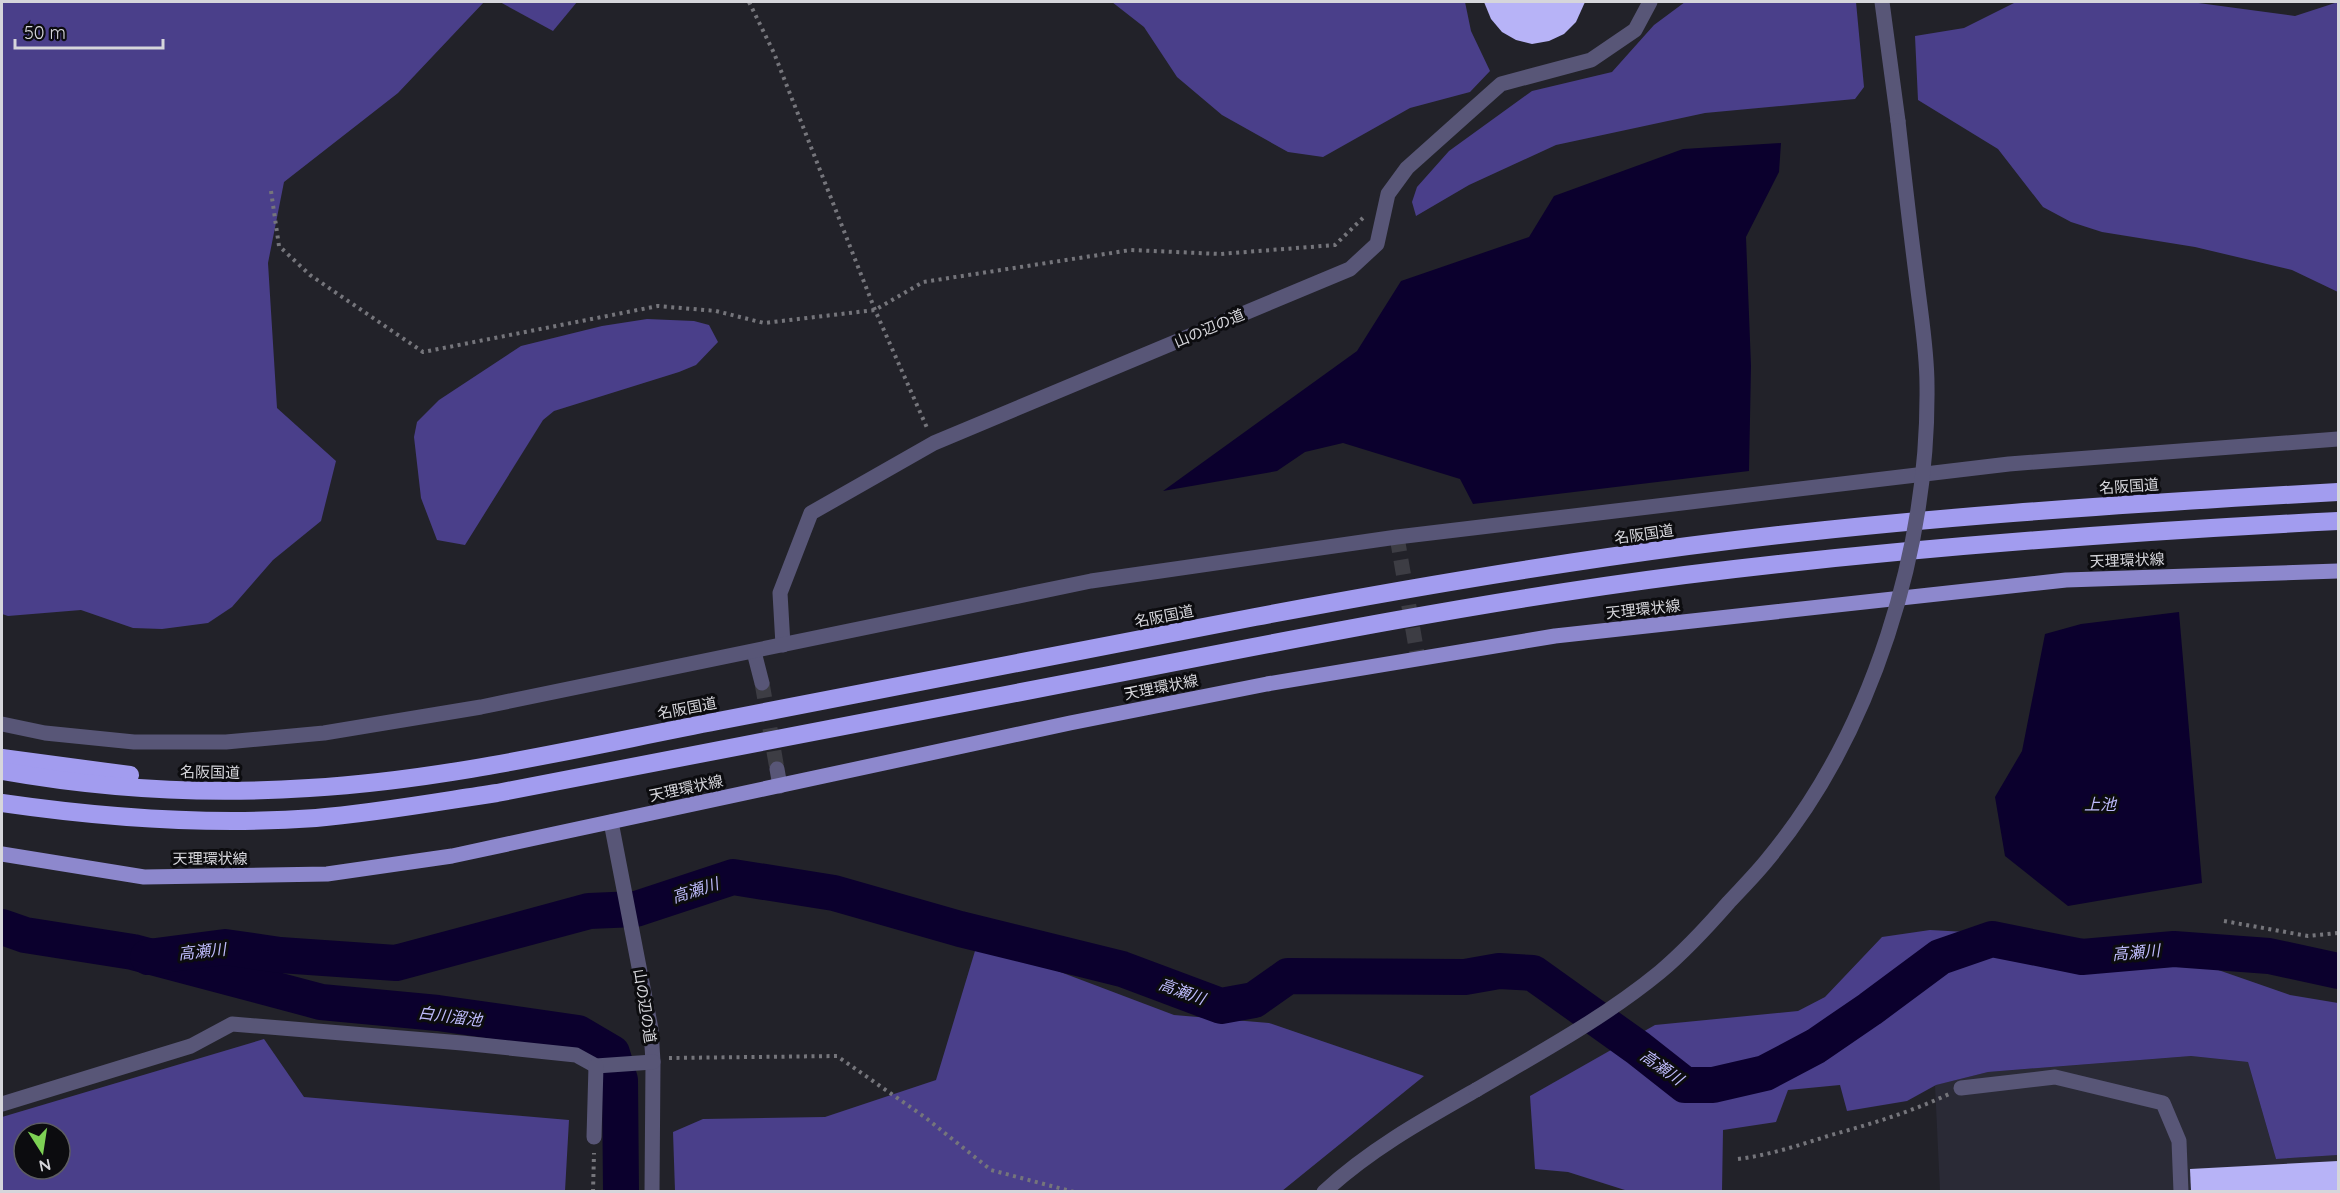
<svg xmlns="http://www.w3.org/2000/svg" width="2340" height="1193" viewBox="0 0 2340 1193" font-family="Quicksand,'Noto Sans JP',sans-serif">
	<rect width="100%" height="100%" fill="#222229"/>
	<path fill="#2a2a36" d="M2191,1056l57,6 28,97 62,-4v36h-398l-5,-106 53,-13z"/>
	<g fill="#4a3f8a" fill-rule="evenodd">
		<path d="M2,2h482l-86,91 -114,89 -16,81 9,145 59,53 -15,60 -48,39 -41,47 -24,16 -46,6 -29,-1 -52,-18 -73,6 -6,-2z"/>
		<path d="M500,2h77l-24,29z"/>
		<path d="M1112,2h353l6,29 19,40 -20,21 -60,16 -87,49 -35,-5 -66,-37 -45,-38 -33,-50z"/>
		<path d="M1685,2h171l8,85 -9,12 -150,14 -149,32 -87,40 -53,31 -4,-14 5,-15 32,-36 83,-60 80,-19 42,-47z"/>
		<path d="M2016,2h175l104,14 43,-14v290l-46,-22 -97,-23 -93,-15 -31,-10 -28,-15 -45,-58 -80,-49 -3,-64 49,-8z"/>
		<path d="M647,319l47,2 15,4 9,17 -22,23 -17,7 -125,39 -11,9 -78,125 -28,-5 -16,-42 -7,-61 3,-15 22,-22 82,-54 81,-20z"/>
		<path d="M1930,930l54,3 87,23h107l112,39 48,8v152l-62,4 -28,-97 -57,-6 -203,16 -52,13 -29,16 -60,10 -7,-26 -52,5 -12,32 -53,8 -1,61h-94l-60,-19 -33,-3 -5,-73 125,-71 143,-14 27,-14 57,-60z"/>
		<path d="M978,941l196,74 95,8 155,53 -142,115h-607l-2,-59 30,-13 122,-2 111,-37z"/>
		<path d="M264,1039l40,58 265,23 -4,71h-563v-74zM24,1133h36v36h-36z"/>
	</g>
	<g fill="#0b002d">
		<path d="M1781,143l-2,29 -33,65 5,129 -2,105 -276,33 -13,-25 -117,-36 -38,9 -28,19 -114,20 194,-140 44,-70 128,-44 25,-41 129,-47z"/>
		<path d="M2179,612l23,271 -134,23 -63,-50 -10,-59 27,-46 23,-117 36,-10z"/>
	</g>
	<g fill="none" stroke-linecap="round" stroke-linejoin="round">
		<g stroke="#0b002d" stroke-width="36">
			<path d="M2,927l23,8 108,17 188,50 117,11 140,20 34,20 8,27 1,112"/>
			<path d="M148,957l77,-10 55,8 116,8 193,-52 47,-2 97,-32 101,16 126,36 162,40 99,37 33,-6 34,-24 177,1 34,-6 34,2 105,75 47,37h28l52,-12 51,-27 54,-37 70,-52 52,-18 90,18 92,-8 95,7 69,15"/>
		</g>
	</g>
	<g fill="#b7b3f7">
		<path d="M1484,2h101l-9,20 -12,12 -15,7 -17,3 -16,-4 -14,-8 -11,-13z"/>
		<path d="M2338,1161v30h-147l-1,-22z"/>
	</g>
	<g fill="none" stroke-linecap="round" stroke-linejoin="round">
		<g stroke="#3d3d44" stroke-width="15" stroke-dasharray="15 8" stroke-linecap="butt">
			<path d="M1397,537l21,122"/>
			<path d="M762,683l15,86"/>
		</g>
		<g stroke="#75757b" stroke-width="4" stroke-dasharray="3 4.5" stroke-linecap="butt">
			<path d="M749,2l25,51 101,257 53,120"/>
			<path d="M271,191l8,55 31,29 113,77 235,-46 58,5 48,12 111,-13 48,-28 208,-32 89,4 115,-9 31,-30"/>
			<path d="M2224,921l84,15 30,-3"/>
			<path d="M669,1058l168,-2 89,62 65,52 83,22"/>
			<path d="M1738,1159c32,-4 62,-14 93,-24 40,-11 80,-23 118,-41"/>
			<path d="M593,1192l1,-39"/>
		</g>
		<g stroke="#585677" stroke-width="15">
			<path d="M1882,2l16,119"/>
			<path d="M783,645l-3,-52 31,-80 123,-70 416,-174 27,-25 11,-50 19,-26 57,-51 37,-33 90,-24 44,-30 15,-28"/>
			<path d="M754,652l8,31"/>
			<path d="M2,724l43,9 89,9h92l98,-9 157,-26 610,-126 306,-44 612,-73 329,-25"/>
			<path d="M777,769l3,17"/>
			<path d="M611,822l40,207 2,33 -1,130"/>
			<path d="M1961,1088l94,-11 108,26 16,38 2,51"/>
			<path d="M2,1104l189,-58 41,-22 230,19 114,12 20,11 57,-4"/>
			<path d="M594,1137l2,-71"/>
			<path d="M1324,1192c45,-42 99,-72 152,-102"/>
		</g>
		<path stroke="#8d88cd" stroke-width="15" d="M2,854l142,23 183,-3 125,-18 618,-133 197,-39 288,-48 511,-56 272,-9"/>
		<g stroke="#a29cef" stroke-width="18">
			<path d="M2,758l128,17"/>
			<path d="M2,771c101,18 204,24 307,17 138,-8 274,-41 409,-67 179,-35 358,-70 537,-104 143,-27 288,-52 433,-71 216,-28 433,-42 650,-54"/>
			<path d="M2,803c104,15 208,23 314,15 60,-5 121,-16 181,-25 202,-39 404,-78 607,-117 193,-38 386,-76 581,-101 217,-27 435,-43 653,-54"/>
		</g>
		<path stroke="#585677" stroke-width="15" d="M1476,1090c63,-37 128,-72 184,-118 25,-21 48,-46 69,-70 13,-14 27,-28 39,-43 105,-127 161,-311 159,-474 0,-34 -6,-69 -10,-103 -7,-54 -13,-107 -19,-161"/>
	</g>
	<g text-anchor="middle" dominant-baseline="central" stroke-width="6" stroke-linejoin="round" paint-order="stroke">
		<g font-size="15" fill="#d6d6db" stroke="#0c0c0f">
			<text transform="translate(1209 328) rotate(-23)">山の辺の道</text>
			<text transform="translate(2129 486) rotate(-4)">名阪国道</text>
			<text transform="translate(1644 534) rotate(-8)">名阪国道</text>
			<text transform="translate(2127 560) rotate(-2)">天理環状線</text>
			<text transform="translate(1643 609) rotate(-6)">天理環状線</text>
			<text transform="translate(1164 616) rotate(-11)">名阪国道</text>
			<text transform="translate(1161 687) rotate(-11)">天理環状線</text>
			<text transform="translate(687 708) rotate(-11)">名阪国道</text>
			<text transform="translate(210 772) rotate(1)">名阪国道</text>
			<text transform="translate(686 788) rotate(-12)">天理環状線</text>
			<text x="210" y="858">天理環状線</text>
			<text transform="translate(645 1006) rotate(81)">山の辺の道</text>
		</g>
		<g font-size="16" font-style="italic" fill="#bebbfb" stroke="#0c0c0f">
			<text x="2100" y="804">上池</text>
			<text transform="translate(695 890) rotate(-18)">高瀬川</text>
			<text transform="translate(202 951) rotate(-6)">高瀬川</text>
			<text transform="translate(2136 952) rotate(-5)">高瀬川</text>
			<text transform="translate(1182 991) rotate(20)">高瀬川</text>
			<text transform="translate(450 1016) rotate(7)">白川溜池</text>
			<text transform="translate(1662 1067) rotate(35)">高瀬川</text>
		</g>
	</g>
	<rect width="2340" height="1193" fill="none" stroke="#d6d6db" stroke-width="6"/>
	<g transform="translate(42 1151) rotate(168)"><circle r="28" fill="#0c0c0f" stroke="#5d5d61" stroke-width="1.5"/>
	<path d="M0-4.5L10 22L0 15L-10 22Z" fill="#7dd154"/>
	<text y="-9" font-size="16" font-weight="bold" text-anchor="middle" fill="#d6d6db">N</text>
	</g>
	<path d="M15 39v9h148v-9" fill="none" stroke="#d6d6db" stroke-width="3"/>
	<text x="24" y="39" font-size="18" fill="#d6d6db" stroke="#0c0c0f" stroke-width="4.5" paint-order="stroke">50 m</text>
</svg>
